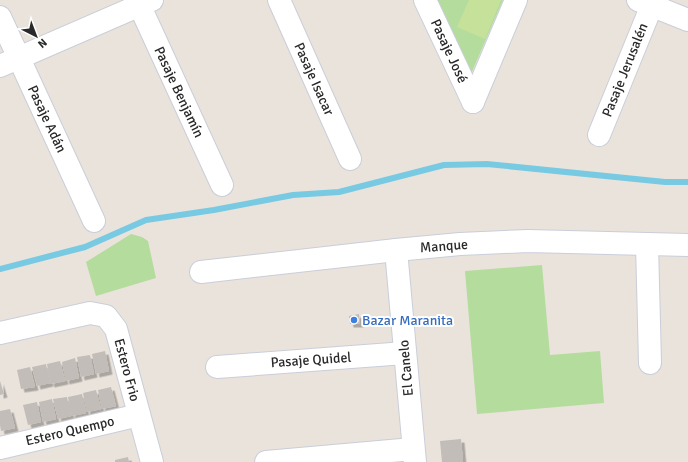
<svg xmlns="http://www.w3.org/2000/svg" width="688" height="462" viewBox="0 0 688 462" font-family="Signika,sans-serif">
	<defs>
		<filter id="shadow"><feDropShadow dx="3.5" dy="3.5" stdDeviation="0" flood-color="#0004"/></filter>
	</defs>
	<rect width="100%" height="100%" fill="#eae3dc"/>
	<g fill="#b4dc9d">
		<path d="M433,0h70l-35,81z"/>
		<path d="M131,234l11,3 6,4 8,37 -60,18 -10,-34z"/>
		<path d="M542,265l8,90 50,-4 4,52 -127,11 -12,-143z"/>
	</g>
	<path fill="#c6e29a" d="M469,0h32l-16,39 -28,-12z"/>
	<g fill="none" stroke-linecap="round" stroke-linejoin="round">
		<path stroke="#78cae3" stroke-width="6" d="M0,269l85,-22 61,-27 68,-10 79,-15 46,-3 105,-27 43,-1 178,18h23"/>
	</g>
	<g fill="#c2bdb8" filter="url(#shadow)">
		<path d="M359,314l1,10h-10l-1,-8z"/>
		<path d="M105,351l4,20 -13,3 -4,-20z"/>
		<path d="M90,355l4,19 -13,3 -4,-20z"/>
		<path d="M75,358l4,20 -13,3 -4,-19z"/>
		<path d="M60,361l5,20 -14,3 -4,-20z"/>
		<path d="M46,364l4,19 -13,3 -5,-19z"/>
		<path d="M30,367l5,20 -14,2 -4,-19z"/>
		<path d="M0,381l4,13 -4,1z"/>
		<path d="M111,387l5,19 -14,3 -4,-19z"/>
		<path d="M96,390l5,19 -14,3 -4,-19z"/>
		<path d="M82,394l4,19 -14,3 -4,-19z"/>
		<path d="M67,397l4,19 -13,3 -5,-20z"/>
		<path d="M52,399l4,20 -13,3 -4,-20z"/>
		<path d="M37,402l4,20 -13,3 -5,-20z"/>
		<path d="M10,409l5,19 -14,3 -1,-6v-14z"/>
		<path d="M461,439l2,23h-21l-2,-21z"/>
		<path d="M128,457l1,5h-14v-2z"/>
	</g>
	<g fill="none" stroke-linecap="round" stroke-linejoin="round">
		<defs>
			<g id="minor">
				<path d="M137,0l85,185"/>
				<path d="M279,0l71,159"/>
				<path d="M425,0l48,102"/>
				<path d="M638,0l50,20"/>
				<path d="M0,17l94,204"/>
				<path d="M0,66l152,-66"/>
				<path d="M473,102l43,-102"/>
				<path d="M599,135l53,-130"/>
				<path d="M647,244l3,119"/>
				<path d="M396,250l19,212"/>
				<path d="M201,272l195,-22 64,-6 68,-3 160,4"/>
				<path d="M0,333l90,-20 16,3 10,13 36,133"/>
				<path d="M217,367l188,-14"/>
				<path d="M0,448l139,-33"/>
				<path d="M266,462l147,-13"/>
			</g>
		</defs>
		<use href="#minor" stroke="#caced9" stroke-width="24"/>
		<use href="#minor" stroke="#fff" stroke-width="22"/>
	</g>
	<circle fill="#3f7fe0" stroke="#fff" stroke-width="1.5" cx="354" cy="320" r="4"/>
	<g text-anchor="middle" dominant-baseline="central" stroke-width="4" stroke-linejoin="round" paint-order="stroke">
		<g font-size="14" fill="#292929" stroke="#fff">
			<text transform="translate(449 51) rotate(65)">Pasaje José</text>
			<text transform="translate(625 70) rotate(-68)">Pasaje Jerusalén</text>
			<text transform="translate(314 79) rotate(66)">Pasaje Isacar</text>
			<text transform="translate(179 92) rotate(65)">Pasaje Benjamín</text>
			<text transform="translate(47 119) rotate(65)">Pasaje Adán</text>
			<text transform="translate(444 246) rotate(-4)">Manque</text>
			<text transform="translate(311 360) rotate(-4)">Pasaje Quidel</text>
			<text transform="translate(406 368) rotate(-95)">El Canelo</text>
			<text transform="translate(127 370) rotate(75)">Estero Frio</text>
			<text transform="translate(70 431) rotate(-13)">Estero Quempo</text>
		</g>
		<g font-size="14" fill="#366cbe" stroke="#fff" text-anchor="start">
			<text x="362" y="320">Bazar Maranita</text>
		</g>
	</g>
	<g transform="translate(36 36) rotate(138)" stroke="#ffffff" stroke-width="3" paint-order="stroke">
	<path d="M0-3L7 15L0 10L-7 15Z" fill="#292929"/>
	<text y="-6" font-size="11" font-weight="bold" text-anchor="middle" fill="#292929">N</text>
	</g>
</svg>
